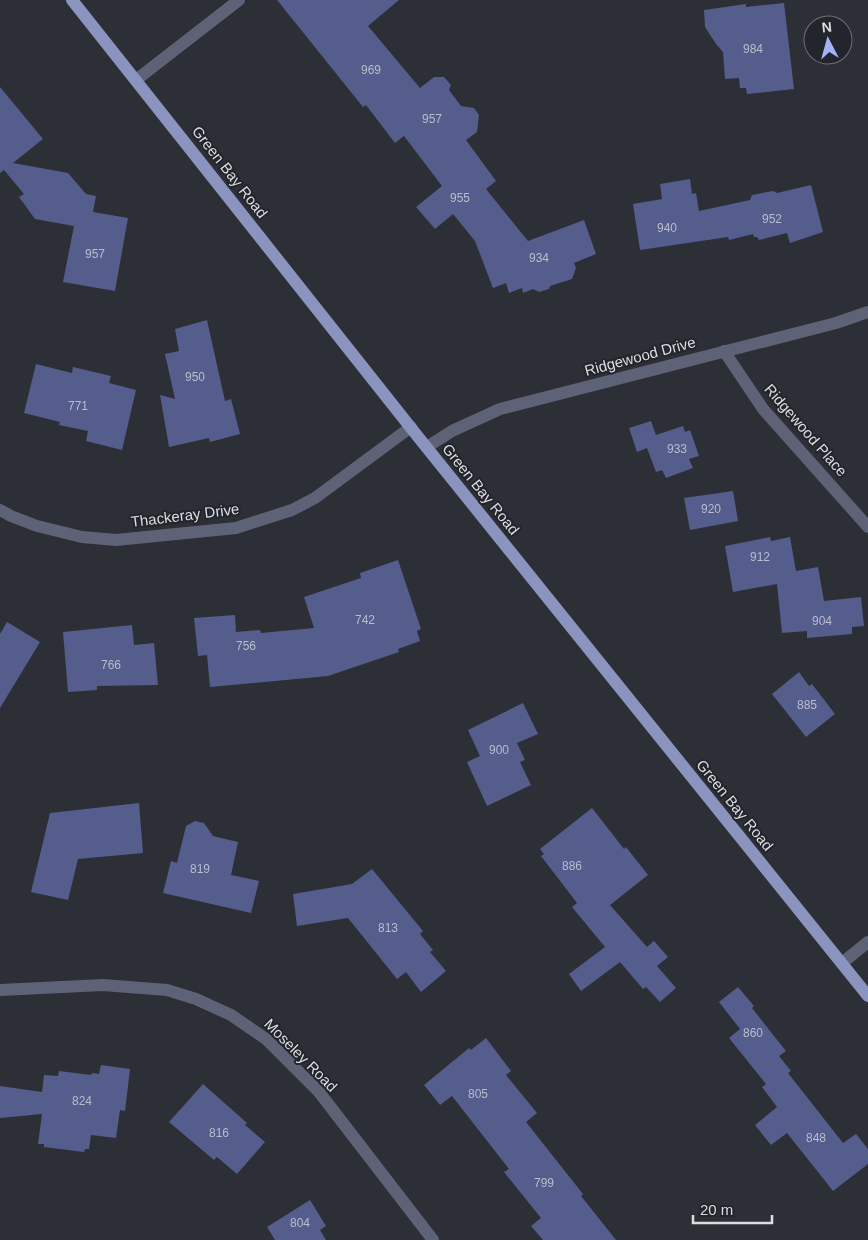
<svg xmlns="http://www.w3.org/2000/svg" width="868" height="1240" viewBox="0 0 868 1240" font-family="Arial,sans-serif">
	<rect width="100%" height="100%" fill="#2d2f36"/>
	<g fill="#545d8c">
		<path d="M277,0h122l-31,26 52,62 14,-11h10l7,8 -2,5 12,16 13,2 5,7 -2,17 -11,8 30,41 -10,8 42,52 56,-21 12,34 -22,9 2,5 -4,11 -22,7 -1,3 -10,3 -6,-3 -10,4 -1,-5 -13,5 -3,-10 -13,5 -18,-47 -22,-27 -18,15 -19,-22 26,-21 -38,-50 -9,7 -29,-38 -3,2z"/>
		<path d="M784,3l10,86 -47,5 -1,-6h-6l-1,-10 -14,1 -2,-27 -7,-8 -11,-17 -1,-17 42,-6v3z"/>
		<path d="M0,87l43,52 -30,24 55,10 18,21 10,2 -3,16 35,6 -13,73 -52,-9 11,-56 -39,-7 -16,-22 5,-3 -20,-24 -4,3z"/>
		<path d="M690,179l2,15 4,-1 3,18 51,-11 2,-5 21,-4 4,2 34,-8 12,47 -33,11 -3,-10 -28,7 -2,-3h-3l-1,-3 -24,6 -1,-3 -88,13 -7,-46 29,-5 -2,-15z"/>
		<path d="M207,320l18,81 6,-2 9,35 -30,8 -1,-4 -40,9 -9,-52 15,4 -10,-45 14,-3 -4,-22z"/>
		<path d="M36,364l36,9 1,-6 38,9 -2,7 27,7 -14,60 -36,-9 2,-10 -29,-6 1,-3 -36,-9z"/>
		<path d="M651,421l5,14 27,-9 2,6 5,-2 9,26 -10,3 4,9 -27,10 -4,-8 -6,2 -9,-24 -10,4 -8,-24z"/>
		<path d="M733,491l5,30 -48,9 -6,-32z"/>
		<path d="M770,537l1,4 19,-4 6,34 22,-4 6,34 37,-4 3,29 -12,1v7l-45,4v-7l-25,2 -5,-49 -44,8 -8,-46z"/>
		<path d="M398,560l23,69 -4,2 3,10 -22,8 1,3 -71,24 -118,11 -3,-32 -9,1 -4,-38 41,-3 1,17 24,-2 1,3 53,-5 -10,-31 57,-19 -1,-5z"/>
		<path d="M7,622l33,20 -40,66v-74z"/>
		<path d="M132,625l2,20 20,-2 4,42 -61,1v4l-29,2 -5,-60z"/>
		<path d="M799,672l10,14 3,-2 23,30 -29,23 -34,-43z"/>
		<path d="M523,703l15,31 -21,9 8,17 -5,2 11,23 -44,21 -20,-44 13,-6 -12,-26z"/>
		<path d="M139,803l4,50 -65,6 -10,41 -37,-8 19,-79z"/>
		<path d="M592,808l32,41 2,-2 22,28 -38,30 37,42 7,-6 14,16 -11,9 19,22 -16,14 -14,-15 -3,2 -23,-27 -39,29 -12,-17 36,-27 -33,-40 5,-4 -36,-47 3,-2 -4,-5z"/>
		<path d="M195,821l9,2 9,13 25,6 -7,33 28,6 -8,32 -88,-20 8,-32 6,2 9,-37z"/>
		<path d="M372,869l51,62 -3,3 13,16 -3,2 16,19 -25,21 -15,-20 -9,7 -49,-61 -51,8 -4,-32 59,-10z"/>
		<path d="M738,987l16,19 -2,2 34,43 -7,5 12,15 -3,2 55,70 13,-9 12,15v15l-35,27 -46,-58 -16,12 -16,-20 22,-18 -15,-20 4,-3 -37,-46 11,-9 -21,-27z"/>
		<path d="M486,1038l25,33 -5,4 31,38 -11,9 57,72 -2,2 35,44h-73l-12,-14 10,-8 -37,-46 5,-3 -57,-73 -12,9 -16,-20 45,-37 2,2z"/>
		<path d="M101,1065l29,4 -5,42 -5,-1 -4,28 -25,-3 -2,14h-4l-1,3 -40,-5v-3h-6l4,-30 -42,4v-32l42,6 2,-17 14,1 1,-5 32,4 1,-2 7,1z"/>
		<path d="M203,1084l44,39 -2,2 20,17 -28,32 -20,-17 -3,3 -45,-38z"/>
		<path d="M310,1200l16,26 -6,4 6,10h-51l-8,-13z"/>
	</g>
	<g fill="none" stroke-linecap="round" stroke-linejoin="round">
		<g stroke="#5d6277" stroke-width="12">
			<path d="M136,80l103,-80"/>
			<path d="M724,351l39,58 105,118"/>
			<path d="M427,447l25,-16 48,-22 336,-86 32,-11"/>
			<path d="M0,510l11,6 26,10 45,11 34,3 120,-12 56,-18 23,-12 96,-71"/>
			<path d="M842,963l26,-21"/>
			<path d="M0,990l103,-5 64,5 29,9 35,16 35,24 53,53 114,148"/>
		</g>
		<path stroke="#8a94bf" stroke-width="12" d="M72,0l347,438 449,558"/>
	</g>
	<g text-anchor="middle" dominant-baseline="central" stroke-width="4" stroke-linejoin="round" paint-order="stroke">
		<g font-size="12" fill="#b9bdcc">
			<text x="753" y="49">984</text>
			<text x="371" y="70">969</text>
			<text x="432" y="119">957</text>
			<text x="460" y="198">955</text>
			<text x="772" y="219">952</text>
			<text x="667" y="228">940</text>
			<text x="95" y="254">957</text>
			<text x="539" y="258">934</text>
			<text x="195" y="377">950</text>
			<text x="78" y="406">771</text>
			<text x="677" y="449">933</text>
			<text x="711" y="509">920</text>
			<text x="760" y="557">912</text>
			<text x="365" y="620">742</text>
			<text x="822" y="621">904</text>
			<text x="246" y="646">756</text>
			<text x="111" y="665">766</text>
			<text x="807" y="705">885</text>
			<text x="499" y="750">900</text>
			<text x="572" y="866">886</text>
			<text x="200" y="869">819</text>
			<text x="388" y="928">813</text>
			<text x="753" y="1033">860</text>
			<text x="478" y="1094">805</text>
			<text x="82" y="1101">824</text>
			<text x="219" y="1133">816</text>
			<text x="816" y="1138">848</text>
			<text x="544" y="1183">799</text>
			<text x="300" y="1223">804</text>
		</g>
		<g font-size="15" fill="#dbdde1" stroke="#23252c">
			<text transform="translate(230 172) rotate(52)">Green Bay Road</text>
			<text transform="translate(640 356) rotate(-15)">Ridgewood Drive</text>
			<text transform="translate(806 430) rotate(49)">Ridgewood Place</text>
			<text transform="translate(481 489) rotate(51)">Green Bay Road</text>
			<text transform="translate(185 515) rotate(-7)">Thackeray Drive</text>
			<text transform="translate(735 805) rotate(51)">Green Bay Road</text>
			<text transform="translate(301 1055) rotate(45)">Moseley Road</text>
		</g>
	</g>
	<g transform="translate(828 40) rotate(354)"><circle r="24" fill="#23252c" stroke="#6d6f74"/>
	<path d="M0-4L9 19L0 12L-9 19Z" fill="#a2b2fd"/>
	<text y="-8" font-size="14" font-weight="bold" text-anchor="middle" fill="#dbdde1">N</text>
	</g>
	<path d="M693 1215v8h79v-8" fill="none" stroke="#dbdde1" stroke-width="2.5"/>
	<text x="700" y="1215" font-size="15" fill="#dbdde1" stroke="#23252c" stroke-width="4" paint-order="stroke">20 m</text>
</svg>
